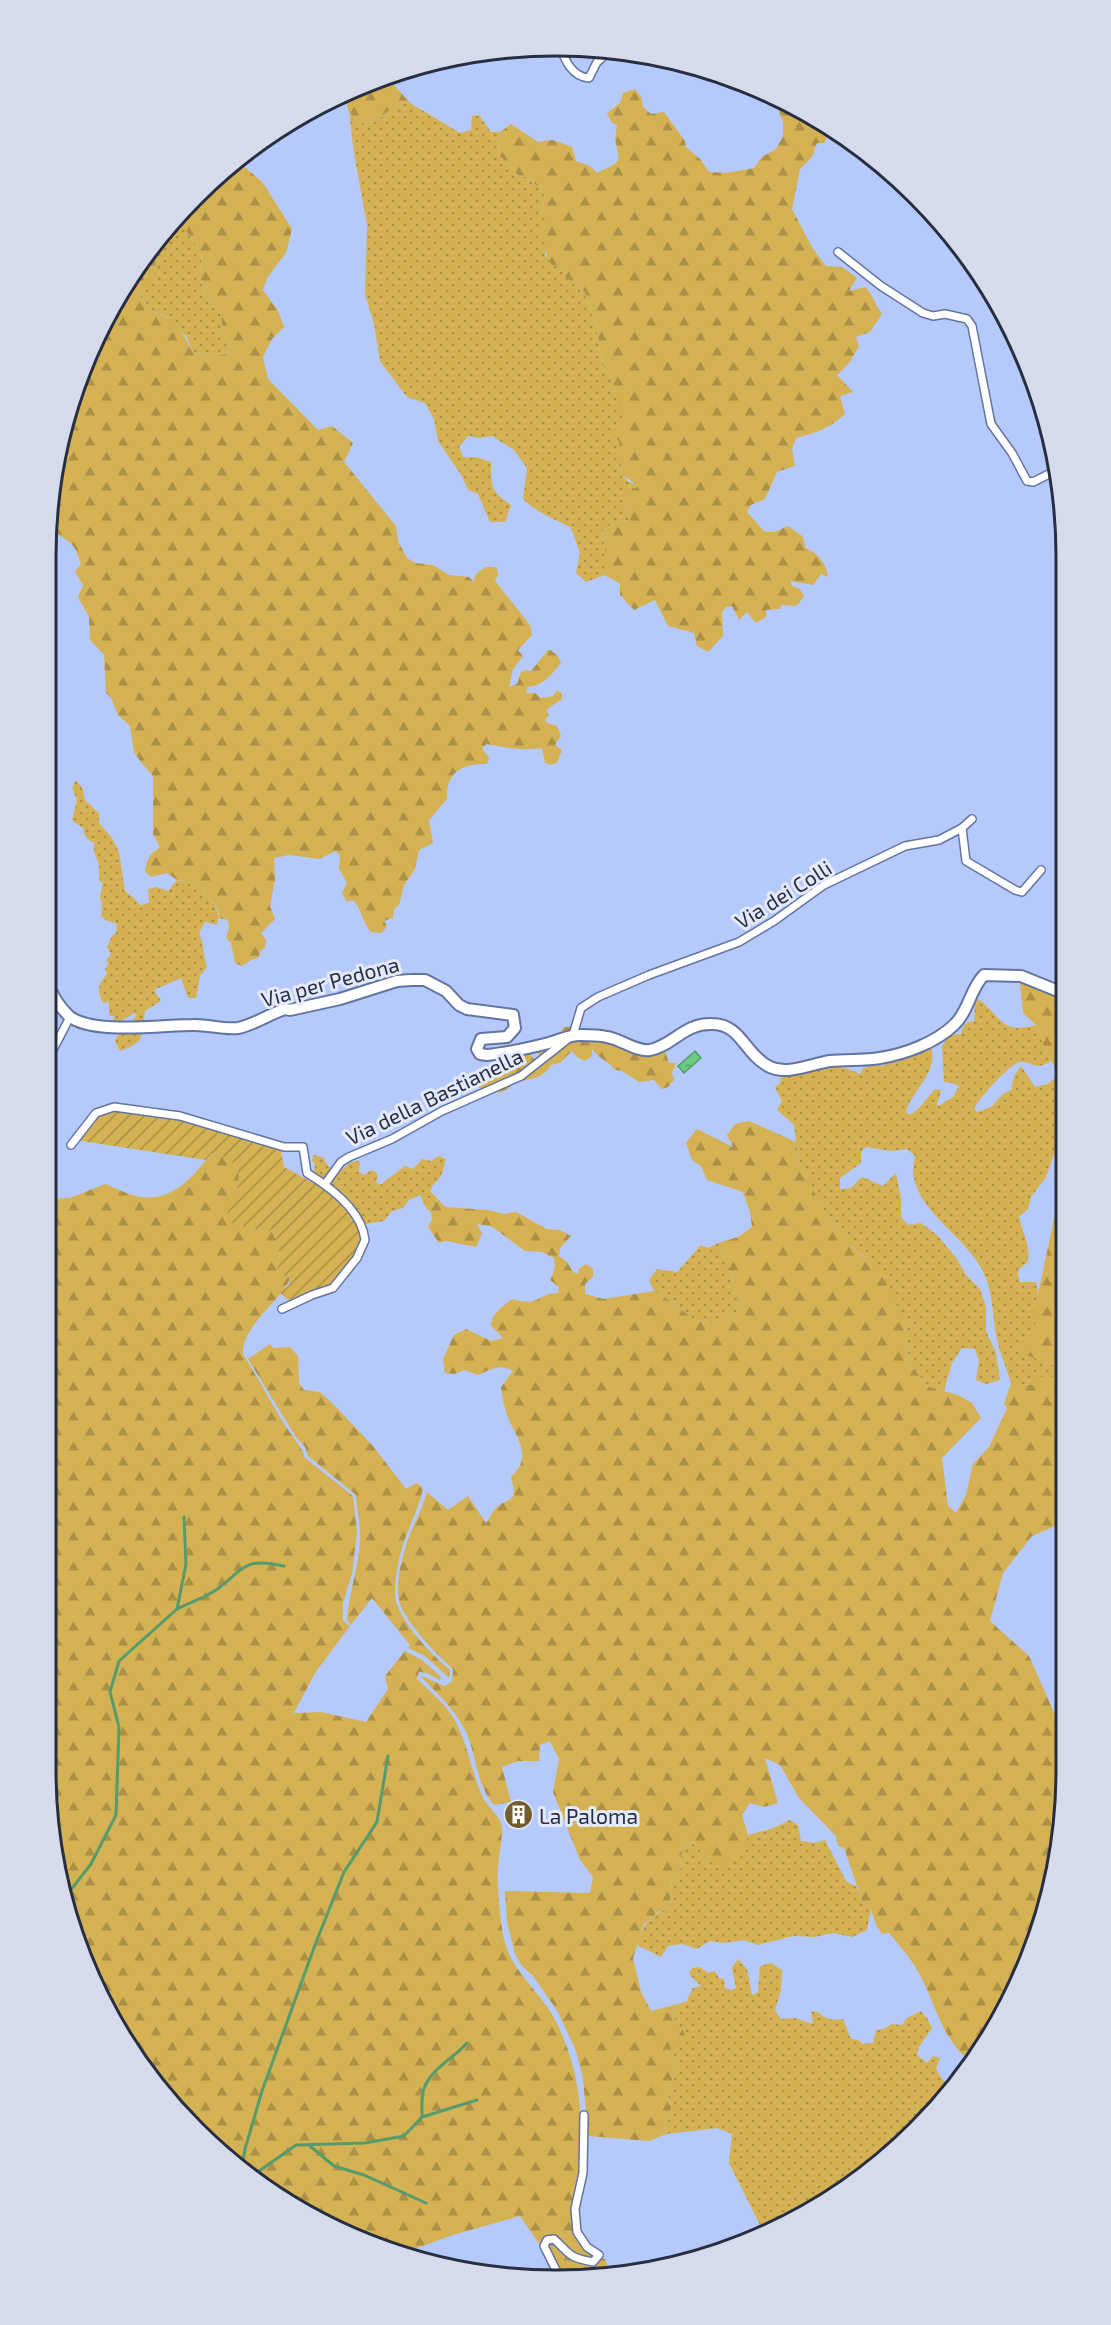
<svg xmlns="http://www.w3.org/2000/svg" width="1111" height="2325" viewBox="0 0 1111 2325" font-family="'Exo 2',sans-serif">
	<defs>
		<pattern id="grass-dots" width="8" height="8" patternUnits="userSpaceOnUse" patternTransform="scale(1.5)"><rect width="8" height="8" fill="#d4b153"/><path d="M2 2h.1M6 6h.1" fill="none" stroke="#ac9046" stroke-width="1.8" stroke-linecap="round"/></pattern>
		<pattern id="forest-firs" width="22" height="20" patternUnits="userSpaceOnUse" patternTransform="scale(1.5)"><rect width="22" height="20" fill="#d4b153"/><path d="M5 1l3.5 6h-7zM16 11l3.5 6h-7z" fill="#ac9046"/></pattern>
		<pattern id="garden-furrows" width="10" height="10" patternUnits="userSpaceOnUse" patternTransform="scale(1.5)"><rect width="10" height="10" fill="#d4b153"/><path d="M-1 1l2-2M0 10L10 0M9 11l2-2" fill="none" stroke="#ac9046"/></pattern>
		<pattern id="water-ripples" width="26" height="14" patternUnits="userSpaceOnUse" patternTransform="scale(1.5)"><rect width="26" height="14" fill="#6aca7f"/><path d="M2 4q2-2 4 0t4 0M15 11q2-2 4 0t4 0" fill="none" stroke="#57a46a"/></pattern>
	</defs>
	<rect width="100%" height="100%" fill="#b6c9fb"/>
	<g fill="url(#grass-dots)">
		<path d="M410,103l50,30 11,-3 1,-14 7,-1 12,17h9l-2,22 20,21 9,2 7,7 6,3 5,9 -3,12 6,15 -3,32 15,11 6,7 -1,4 19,14 12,32 6,41 10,14 2,13 13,26 -7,26 2,32 7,7 11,4 -15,21 5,13 -19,4 -9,8 3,15v28l-19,7 -10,-9 4,-20 -9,-25c-17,-10 -33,-14 -48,-29l4,-31 -13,-18 -22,-14 -11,2 -13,-2 -9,11 4,10h12l16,5c0,24 -1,29 20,43l-6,17h-15l-12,-28 -10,-4 -6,-14 -24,-35 -4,-22 -9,-16 -18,-6 -27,-36 -6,-37 -9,-30 2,-69 -13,-72 -5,-41 11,11 16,-2 20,-17z"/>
		<path d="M180,213l6,18 16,22 -2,23 5,19 16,20 2,17 11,15 -6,7 -14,2 -20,-3 -8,-17 -19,-19 -15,-6 -12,-15 2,-13 11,-7 3,-14 -8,-11z"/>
		<path d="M76,780l6,7 3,13 14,13v10l13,15 7,14 6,39 9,7 6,7 9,-2 -1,-14 9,-2 11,4 9,-11 24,5 3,10c13,8 16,16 13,30l-12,-3 -6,11c5,11 4,22 8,34l-7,9 -4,22h-8l-7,-20 -27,12 7,11 -16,10c-3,25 0,32 -25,40l-5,-9c1,-8 16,-19 22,-27l-2,-2 -18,10 -4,-2 1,-5h-5v-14l-6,1c-6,-12 -6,-18 4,-29l-2,-5 4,-6 -3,-2 5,-7 -4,-7 5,-11 4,-3 1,-9 -12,-4 -4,-4 1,-11 -2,-8 3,-15h-3c-2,-7 0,-14 -2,-20 -3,-8 -5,-11 -4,-19 -7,-3 -10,-7 -10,-14l-12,-9 5,-20 -5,-12z"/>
		<path d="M979,999c24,20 22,35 57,26l15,36c-3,2 -9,5 -13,5 -6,0 -11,-5 -18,-4 -12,3 -39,35 -46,46l3,4 14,-5 12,-13 8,-4 3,-14 7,-10 14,21 13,-3 10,-9 6,11v34l-6,4 2,14 -14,39 -15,20 -3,12 -9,8c4,17 11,26 9,45l-9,7 -1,6 2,7h16c3,6 2,38 3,48l-18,16 3,8 30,11 4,10 -24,10 -23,-2c-4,-14 -10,-27 -13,-40 -7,-28 -3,-55 -20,-80 -19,-30 -59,-52 -65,-89 0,-5 1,-13 2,-18l-8,-7 -16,2 -25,-4 -5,5v11l-21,15v11l11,-1 11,-11 21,9 13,-13 5,25v19l7,8 13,-2 16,12 20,24 9,16 14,14 6,18v24l10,22 4,27 -14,4 -10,-4 3,-19 -4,-12 -13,-1 -10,15 -8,28 -15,-4 -21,-25 -3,-39 -41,-66 -15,-13 -23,-29 -28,-55 -4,-35 -17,-15 5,-9 -7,-14 5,-4 2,-8c26,-10 53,-14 78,-1l3,-6 16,-3 5,1 5,-4h7l14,-5 2,-3 8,-2 6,-5h5c8,26 -20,44 -25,65l4,3 9,-7 16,-19 6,1 -4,15 1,1 15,-9 6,-11 -7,-3 -8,-1 -2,-36 8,-11 11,-1c2,-9 4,-12 13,-13l1,-18z"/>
		<path d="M314,1155l10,3c2,10 9,11 18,12l9,-8 9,-1 -1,11 5,3 7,-5 5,2 2,5 -2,5 4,3 25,-19 8,3 9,-10 9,2 8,-5 7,3c-2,6 -3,15 -7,20 -5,5 -6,5 -9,12l9,9 -13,8 -6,-13 -11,5 -6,8 -11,3 -8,10 -20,3c-14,-21 -28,-37 -50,-50l1,-9 -3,-5z"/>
		<path d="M718,1243l12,26 9,41 -22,14 -24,-5 -22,-18 -17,-10 -5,-11 8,-11 20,3 24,-27 7,3z"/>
		<path d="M790,1820l8,5 3,16 14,2 10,-3 21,41 11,6 6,16 8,6 -4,21 -15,7 -19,-4 -18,4 -22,-1 -35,9 -15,-5 -18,3 -15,-2 -13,8 -15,-5 -14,2 -7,11 -24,-12c7,-21 11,-29 32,-37l3,-27 8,-9 2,-25 15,-4 9,17 35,-4 7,-21 23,-6z"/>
		<path d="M738,1959l9,10 5,26 6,-3 2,-26 11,-3 11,7 -1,20 -6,21 6,8 14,-1 18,6 -2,-13 7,1c7,7 15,9 25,7l8,20 7,1 5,4 10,-1 3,-13 8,-1 7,-5 11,1 5,-7 14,-7 6,7 5,10 -13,19 -2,8 10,8 6,-7 7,2 -4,11 5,9 10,8 -10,17 -8,2 -8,15 -12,1 -15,23 -14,14c-11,-1 -18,6 -25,14l2,6 -79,49 -12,4 -10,-6 -31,-62 3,-29 -15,-6 -51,6 -1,-16 7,-11 -4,-11 10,-34 -13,-12 13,-20 -5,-15 5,-11 8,-2 7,-14 8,-2 -12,-12 3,-6 8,-1 8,6 7,-2 4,7 5,1 1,9 5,2 6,-2 -4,-20z"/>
	</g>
	<g fill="url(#forest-firs)">
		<path d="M386,76l24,27 -14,1 -20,17 -16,2 -11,-11 -6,-19 17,-9z"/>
		<path d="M635,89l6,8 2,10 8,7 13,-2 21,29 1,6 15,13 8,12 17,1 28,-5 8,-11 14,-8 7,-13v-14l-10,-26 50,29 4,9 -2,9h-8l-5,14 -12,12 -8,40 21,40 13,17 16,1 15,11 -8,13 16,-4c8,8 10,17 17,27l-12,18 -14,5 3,10 -10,16 -12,12 16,17 -13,4 5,18c-15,14 -29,19 -49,24l-4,11 3,17 -18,6 -12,27 -14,6 -4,7 18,20h10l13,-6 14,10 4,12c12,5 21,17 22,29l-7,-3 -8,11 -23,-4 2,5 8,3 4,8 -8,9 -15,-1 -1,4 -14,1v7l-10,6 -9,-11 -8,8 -7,-14 -6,1 -4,5 1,24 -15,16 -11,-6 -3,-13 -26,-7 -13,-26 -21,10 -14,-15v-11l-15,-9v-28l-3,-15 9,-8 19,-4 -5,-13v-13l14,-8 -17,-11 -1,-16 -6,-7 5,-9 -7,-10 4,-12 9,-4 -12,-26 -2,-13 -10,-14 -6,-41 -12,-32 -19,-14 1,-4 -6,-7 -8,-1c-8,-11 -7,-22 -11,-35l6,-7 -5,-15 3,-12 -5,-9 -6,-3 -7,-7 -9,-2 -20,-21 2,-22 11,-8 27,18 15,-2 19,7 4,14 14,5 7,7 18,-9 4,-6 -4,-19 2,-14 -5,-2 -5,-10 13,-10 3,-10z"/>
		<path d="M237,160l26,23 29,46 -6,24 -19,25 -4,12 15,21 6,16 -12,12 -9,18 5,22 50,51 14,-4 21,17 -9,19 52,64 2,15 9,17 8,5 18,2 16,10 20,2 5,5 1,-6c7,-8 12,-11 22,-8l1,7 -3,6 35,44 2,10 -14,15 5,6 -10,13 -4,18 8,-3 4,-12 5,-2 5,1 18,-22 9,7 3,7c-9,11 -18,23 -33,24l-2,6h9l6,5 12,-2 4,-6 5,4v5l-16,11 3,5 -4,5 2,3 10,3 4,10 -6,9 7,5 -5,13 -7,2 -5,-2 -3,-15c-19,3 -36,0 -55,-4l-5,4 7,10 -2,6c-26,0 -41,8 -40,35l-18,21 4,23 -14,7 -4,19 -11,16 -5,20 -5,4 -1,9 -9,3 3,5 -5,7 -11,-1c-9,-10 -9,-23 -18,-32l-6,2 -5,-9 5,-10 -8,-14 1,-13 -4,-5 -17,8 -30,-4 -15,3 1,22 -5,26 5,13 -14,14 5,7 -1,8 -4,2 -2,7 -8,3 -9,6 -7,-3 -4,-20 -5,-5 3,-10 -1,-8 -10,-2c3,-10 -5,-18 -14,-23l-3,-10 -24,-5 -10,-7 -16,4 -6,-6c2,-13 5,-17 15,-24l-7,-13v-58l-13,-15 -6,-9 -4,-26 -12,-11 -7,-17 -5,-5 -2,-38 -14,-15 -1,-23 -11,-20 5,-12 -8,-13 6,-8c-2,-6 -4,-13 -7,-17 -8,-11 -21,-11 -24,-26 -3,-9 1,-22 2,-32 7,-78 46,-177 96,-238l8,11 -3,14 -11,7 -2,13 12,15 24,11 18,31 20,3 14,-2 6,-7 -11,-15 -2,-17 -16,-20 -5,-19 2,-23 -16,-22 -6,-18 15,-19z"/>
		<path d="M1020,983l26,5 17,11 1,87 -22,-44 -6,-17 -13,-12z"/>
		<path d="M564,1027h10l12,15 7,-2 46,5 7,-1 4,9 15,-2 4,12h7l-4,10 2,7 -6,7 -6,2 -8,-9 -15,2 -17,-11 -7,-1c-7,-9 -17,-12 -23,-21v7l-7,5 -8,-4 -5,-6 -12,12 -9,2c-8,14 -21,14 -35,17l-4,-5h-4l-2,4 5,6 -11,6 -8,-4 -11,1 -3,-4 4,-12 14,-2 6,-4 -9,-5 21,-7 4,3 2,5 6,1 1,-2 -4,-4 1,-7h4l6,7 7,-2 -6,-7 9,-3 2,2 3,-3 2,2 12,-9 -2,-8z"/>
		<path d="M749,1121l47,21 2,18 28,55 23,29 34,31 22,48 3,39 21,25 29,8 14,8 9,15 -39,40 6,48 8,7 10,-18 7,-31 16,-17 18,-39 -3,-4 7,-21 23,2v-11l13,5 11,-4 -4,-10 -31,-11 -2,-9 17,-15 -5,-12 22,-104 9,5 1,303 -33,14 -29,37 -13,48 39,35 34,77 3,37 -10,99 -29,96 -59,95c-28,-27 -30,-49 -46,-81 -8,-17 -21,-32 -33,-46l-7,1 -6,-9 -5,-16 -8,-6 -19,-55 -6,-2 -2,-10 -37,-38 -19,-33 -15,-7 13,45 -14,4 -14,-4 -8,12 6,20 -6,21 -22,9 -14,-5 -10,-17 -14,4 -2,25 -8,9 -3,27 -11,4 -14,12 -11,34 8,34 10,19 27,-7 -5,11 5,14h4l5,10 -22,11 13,12 -10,34 4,11 -7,11 1,16 -17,7 -61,-5 -5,-58 -7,-27 -18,-39 -25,-36 -11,-10 -7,-12 -8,-32 -2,-31 85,2 3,-16 -13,-17 -27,-68 6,-33 -9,-18 -10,4 -1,16h-21l-16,6 9,35 -17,3c-18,-20 -17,-49 -28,-73 -10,-21 -27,-37 -44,-54v-2l22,10 8,-4 1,-13c-16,-14 -45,-44 -53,-65 -5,-15 0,-40 5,-55 5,-20 17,-37 22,-57l21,18 20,-14 18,27c3,-3 5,-9 8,-13 15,-16 25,-3 17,-33 21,-19 8,-36 -2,-57 -4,-10 -7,-21 -8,-33l12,-16c-13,-8 -22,-2 -35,4l-14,-5 -9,4 -10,-1 -2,-14 11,-24 12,-6 25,12 12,-3 -12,-12c1,-13 11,-19 21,-27 7,2 14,4 21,2 9,-3 15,-9 25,-8l1,-6 -9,-7 5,-12 -1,-10 -12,-6 -17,-1 -34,-25 -14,-2 5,10 -6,13 -30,-6 -7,2 -11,-16 4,-8 -1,-7 -5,-4 13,-8 6,7 43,3 16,4 12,-2 31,17 13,1 11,6 -11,12 -1,8 8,6 6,10 5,2 1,-5 7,-5 7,5v8l-8,7v10l19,5 50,-8 17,10 22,18 24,5 22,-14 -9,-41 -12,-26 20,-6 14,-10 -2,-15 -7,-20 -36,-12 -6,-14 -9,-6 -6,-17 11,-14 36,18 -6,-12 8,-11z"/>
		<path d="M212,1153l12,3 10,6 6,15 -3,16 13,36 23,3 7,22 -3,19 13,4c-3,19 -49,48 -47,77 13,21 25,43 38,65 7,13 20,25 24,39l48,38 4,36 -5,42 -9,29v18l7,5 -35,47 -21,40 27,-1 45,10 22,-33 -3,-13 20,-25 17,9 19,17 -1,3 -13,-7 -8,-1 -2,7c12,12 29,25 37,40 14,24 17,52 28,77 5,12 20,19 20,34 0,12 -3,24 -4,36 -2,14 3,63 7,77 8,29 35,49 49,75 37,69 28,140 22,214l21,23 -4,5 -13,-2 -26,-21 -11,10 14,26h-5l-12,-28 -20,-29 -67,19 -52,19 -41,-13 -88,-47 -121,-113 -79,-147 -27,-165v-570l25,-1 35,-14c11,4 23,11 35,13 35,4 52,-20 72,-44z"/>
		<path d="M270,1344l4,4 16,-1 8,9 1,27 5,7 16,2 15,14 38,40 33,43 11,-6 6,5c-4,21 -14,38 -20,57 -5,14 -11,47 -6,60 9,23 35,50 53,65l-1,8 -24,-22 -17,-8 2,-3 -38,-47 -21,27 -4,-5c2,-30 14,-58 13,-88 0,-12 -4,-25 -4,-37l-48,-39 -3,-9 -9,-10 -48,-78z"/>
		<path d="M553,2240c5,5 9,11 13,15 12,10 26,-1 39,4l3,8 14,7 -1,2 -61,-2 -14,-27 2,-5z"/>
	</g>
	<path fill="url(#garden-furrows)" d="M126,1109l22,6 47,9 86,27 3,16 46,25 13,13 19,29v6l-2,10 -23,30 -9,9 -40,11 -8,-7 9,-8 1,-8 -13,-4 3,-19 -7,-22 -23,-3 -26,-9c13,-27 30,-58 -12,-67l-6,7 -125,-19c7,-22 23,-31 45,-32z"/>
	<path fill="url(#water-ripples)" stroke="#569b6c" stroke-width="1.5" d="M695,1051l6,7 -17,15 -6,-7z"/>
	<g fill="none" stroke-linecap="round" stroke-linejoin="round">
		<g stroke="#569b6c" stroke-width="3">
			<path d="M177,1609c12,-6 27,-11 39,-19 29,-21 26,-33 68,-24"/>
			<path d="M66,1896l25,-32 25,-49 3,-88 -9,-35 9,-31 58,-52 9,-45 -2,-47"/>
			<path d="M422,2117c0,-9 -1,-21 2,-29 9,-21 29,-29 43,-45"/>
			<path d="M310,2146l24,20 30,9 62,28"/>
			<path d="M242,2166l3,-17 17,-58 53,-146 29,-73 33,-50 11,-66"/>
			<path d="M252,2176l44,-31 69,-2 39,-7 18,-19 55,-17"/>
		</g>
		<defs>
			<g id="street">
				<path d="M559,45c6,15 13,32 30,33l8,-16 4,-3"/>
				<path d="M838,252l43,34 42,27 10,3 12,-2 22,5 5,7 19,98 21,29 15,28 6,1 24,-12"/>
				<path d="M962,828l4,33 49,29 7,2 19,-22"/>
				<path d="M45,1065l25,-48"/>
				<path d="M71,1145l25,-32 18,-6 66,9 104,31h19l4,26c23,14 55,38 58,67l-8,18 -24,30 -21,7 -30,14"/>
				<path d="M325,1184l16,-22 8,-5 43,-18 50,-28 79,-35 52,-41 8,-27 17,-11 51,-22 90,-33 35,-21 50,-36 81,-39 34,-6 23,-12 10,-9"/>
				<path d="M558,2274l-14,-28 3,-6 7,-1c17,16 14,18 39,23l6,-7 -12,-8 -10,-15 -2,-23 8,-36 1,-58"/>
			</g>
			<path id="secondary" d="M45,977c5,14 12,28 24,39 23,19 94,9 123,9 15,-1 31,5 46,3 16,-3 31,-14 47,-19l5,1 50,-11 57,-18 14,-1h14l21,11 13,14 8,4 46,6 2,13 -8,9 -26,2 -4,10 3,5 7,1c21,-2 42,-7 62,-12 11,-3 20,-8 31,-8 9,0 19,0 27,2 14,2 29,15 43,13 24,-5 34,-27 62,-26 29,0 32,29 56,42 18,10 43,-2 62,-5 17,-2 34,0 50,-3 25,-4 55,-15 74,-33 15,-14 16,-36 30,-50l37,1 42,17"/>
		</defs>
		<use href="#street" stroke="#6374a1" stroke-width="10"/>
		<use href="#secondary" stroke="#6374a1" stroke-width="14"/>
		<use href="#street" stroke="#fff" stroke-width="7"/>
		<use href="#secondary" stroke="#fff" stroke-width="10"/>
	</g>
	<defs>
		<symbol id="building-disc" viewBox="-11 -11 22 22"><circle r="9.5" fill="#715e2c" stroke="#e4eafa"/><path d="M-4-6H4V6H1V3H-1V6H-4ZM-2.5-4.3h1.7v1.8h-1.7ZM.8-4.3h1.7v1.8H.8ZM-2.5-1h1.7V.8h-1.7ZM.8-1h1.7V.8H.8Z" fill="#fff"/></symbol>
	</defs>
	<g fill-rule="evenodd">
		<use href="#building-disc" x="502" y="1798" width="33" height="33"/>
	</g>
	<g text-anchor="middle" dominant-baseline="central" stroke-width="6" stroke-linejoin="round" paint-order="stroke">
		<g font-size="21" fill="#272e41" stroke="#e4eafa">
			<text transform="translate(783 894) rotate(-32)">Via dei Colli</text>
			<text transform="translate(330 981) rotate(-15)">Via per Pedona</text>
			<text transform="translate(434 1096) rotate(-26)">Via della Bastianella</text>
		</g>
		<g font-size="21" fill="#272e41" stroke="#e4eafa" text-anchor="start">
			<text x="539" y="1815">La Paloma</text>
		</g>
	</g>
	<path d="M0 0H1111V2325H0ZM556 56H556A500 500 0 0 1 1056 556V1770A500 500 0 0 1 556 2270H556A500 500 0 0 1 56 1770V556A500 500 0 0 1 556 56Z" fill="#d5dbeb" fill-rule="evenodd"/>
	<path fill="none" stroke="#272e41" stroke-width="3" d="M556 56H556A500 500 0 0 1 1056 556V1770A500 500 0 0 1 556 2270H556A500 500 0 0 1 56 1770V556A500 500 0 0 1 556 56Z"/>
</svg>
